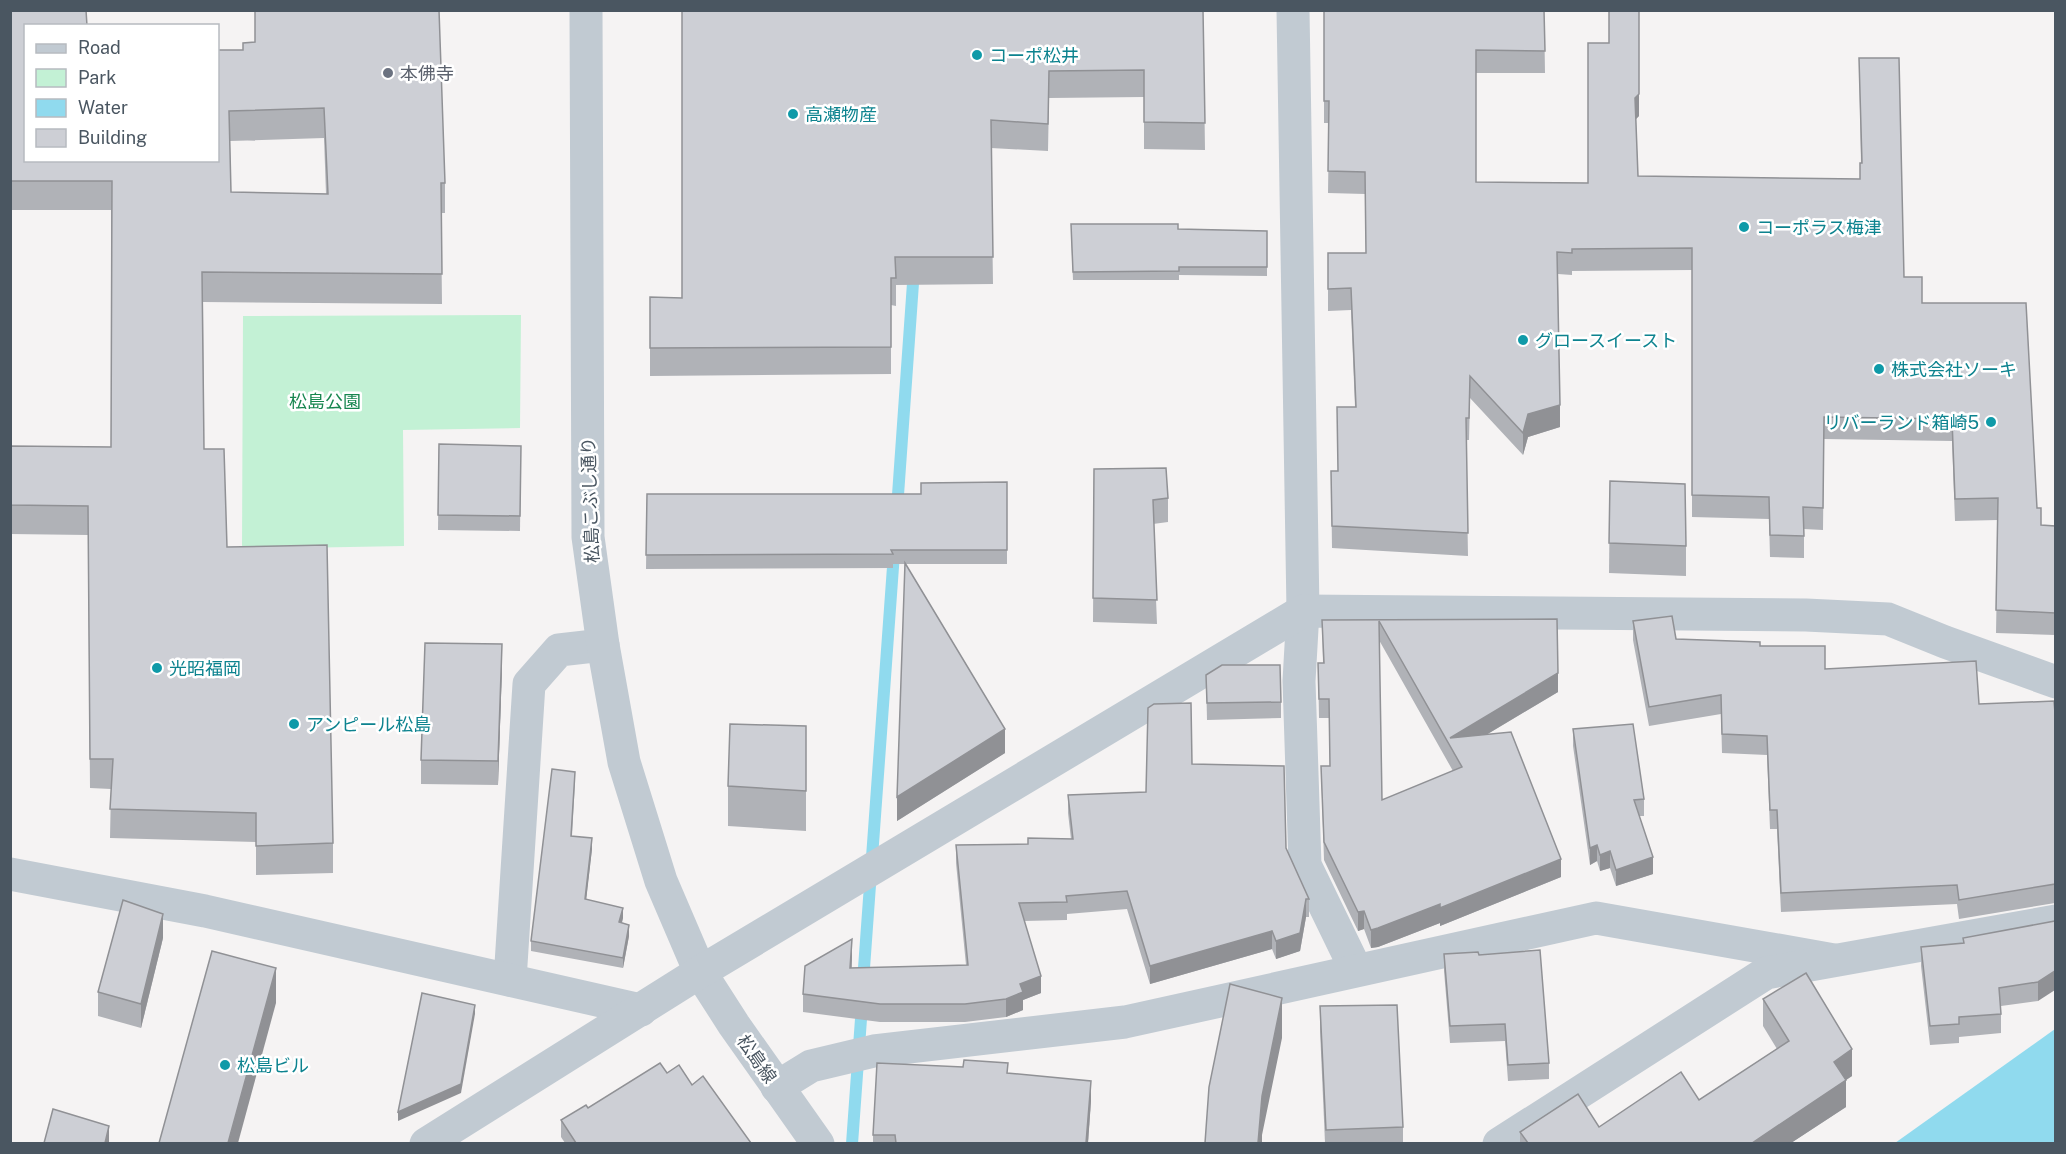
<svg xmlns="http://www.w3.org/2000/svg" width="2066" height="1154" viewBox="0 0 2066 1154" font-family="'Public Sans','Noto Sans JP',sans-serif">
	<rect width="100%" height="100%" fill="#f5f3f3"/>
	<path fill="#c3f1d5" d="M521,315l-1,113 -117,2 1,116 -162,3 1,-233z"/>
	<path fill="#90daee" d="M2055,1029v114h-160z"/>
	<g fill="none" stroke-linecap="round" stroke-linejoin="round">
		<g stroke="#90daee" stroke-width="12">
			<path d="M897,509l17,-240"/>
			<path d="M863,982l31,-429"/>
			<path d="M852,1144l10,-139"/>
		</g>
		<g stroke="#c1cad2" stroke-width="33">
			<path d="M1293,10l10,601 -4,70 6,184 51,105"/>
			<path d="M510,980l19,-296 30,-34 44,-5"/>
			<path d="M777,1087l34,-21 63,-15 251,-29 471,-104 238,42"/>
			<path d="M1499,1144l267,-171 290,-52"/>
		</g>
		<g stroke="#c1cad2" stroke-width="33">
			<path d="M586,10l2,527 15,108 21,117 37,119 39,91 34,53 84,119"/>
			<path d="M10,874l195,37 436,99"/>
			<path d="M426,1144l274,-172 603,-361 503,4 82,4 57,23 111,40"/>
		</g>
	</g>
	<g fill="#b0b2b7" fill-rule="evenodd">
		<path d="M10,10l16,150 217,-110 202,133v30h-4l1,91 -239,-2 1,147 23,98 106,296v30l-77,2v-33l-146,-4 1,-49 -21,-1 -2,-253 -78,-1v-88l101,1v-237h-101zM324,138l2,56 -95,-2 -1,-51z"/>
		<path d="M682,10h521l2,140 -61,-1v-52l-95,1 -1,53 -57,-3 2,136 -97,1v21l-5,-1v69l-241,2v-79l32,1z"/>
		<path d="M1324,10h220l1,63h-69v109l112,1v-140l51,73 -3,3 2,57 222,3v-16h1l-2,-105 45,219 18,26 115,205 4,17 14,1v109l-59,-2 2,-113 -43,1 -3,-80 -128,-2 -1,91 -19,-1v29l-34,-1 -1,-38 -77,-2v-247l-120,1v4l-14,-1 2,153 -32,10 -5,18 -53,-57 -1,42h-3l2,116 -136,-8 -1,-77h7l17,-64 -4,-97 -23,1v-58h38l-1,-59 -37,-1 1,-70h-5z"/>
		<path d="M1178,229l89,2v45l-88,-1v5h-106l-2,-48z"/>
		<path d="M439,444l82,2 -1,85 -82,-1z"/>
		<path d="M1094,469l74,29v24l-15,2 4,100 -64,-2z"/>
		<path d="M1610,481l76,65v30l-77,-3z"/>
		<path d="M1007,482v82h-102l100,189 -108,68 8,-257h-12v4l-247,1 1,-75h274z"/>
		<path d="M1557,619l1,73 -72,43 75,142 -121,49v-3l-62,24 -7,1 -7,-19 -6,2 -34,-71 -3,-94h9l-1,-48h-10l-1,-55h5l-1,-43zM1379,640l74,131 -71,29z"/>
		<path d="M1633,621l43,18 84,7 65,23 154,35 76,9v190l-96,16 -2,-15 -176,8 -4,-83h-7l-3,-74 -45,-2 -1,-39 -72,12 -16,-86z"/>
		<path d="M502,668l-4,117 -77,-1v-24z"/>
		<path d="M1206,675l75,27v16l-74,2z"/>
		<path d="M806,726v105l-78,-5v-40z"/>
		<path d="M1573,729l71,70v17h-5l14,58 -37,12 -6,-18 -10,3 -3,-10 -7,4 -17,-119z"/>
		<path d="M1192,764l94,84 23,51v18h-3l-6,34 -24,8 -4,-10 -122,35 -23,-75 -60,5v6l-43,1 17,72 -18,7v10l-17,7 -41,5h-85l-77,-10v-18l49,-37v11l114,-3 -10,-102v-18l72,-1 43,-5 -3,-26v-18l78,-3z"/>
		<path d="M575,782l-3,54 20,13 -6,51 37,18 -1,5 7,13 -6,32 -92,-17v-10z"/>
		<path d="M2055,921l-17,80 -37,5v27l-42,4v6l-29,2 -9,-79v-19l42,-4v-5z"/>
		<path d="M163,938l-22,90 -43,-12v-24z"/>
		<path d="M1444,954l35,1 70,108v16l-41,2 -3,-40 -55,2 -6,-72z"/>
		<path d="M1763,999l89,77 -6,4v27l-55,36h-271v-11l79,-5 100,-27 78,-51 -14,-23z"/>
		<path d="M1320,1006l83,121v16h-78l-5,-113z"/>
		<path d="M667,1073l25,12 59,58h-186l-4,-6v-17z"/>
		<path d="M1008,1073l83,28 -3,42h-215v-8z"/>
	</g>
	<g fill="#909195">
		<path d="M1639,94v22l-4,4v-22z"/>
		<path d="M1560,405v22l-32,10 -5,18v-22l5,-19z"/>
		<path d="M502,644v24l-4,117v-24z"/>
		<path d="M1558,673v19l-104,62 -4,-16z"/>
		<path d="M1005,729v24l-108,68v-24z"/>
		<path d="M592,838v11l-7,61v-11z"/>
		<path d="M1597,845v16l-7,4v-17z"/>
		<path d="M1610,851v17l-10,3v-16z"/>
		<path d="M1653,857v17l-37,12v-16z"/>
		<path d="M1561,859v18l-121,49v-18z"/>
		<path d="M1306,899v18l-6,34 -24,8v-18z"/>
		<path d="M1440,904v19l-62,24 -7,1v-18z"/>
		<path d="M623,908v10l-4,14v-10z"/>
		<path d="M1364,911v18l-6,2v-19z"/>
		<path d="M163,914v24l-22,90v-24z"/>
		<path d="M629,925v11l-6,32v-10z"/>
		<path d="M1272,931v18l-122,35v-18z"/>
		<path d="M852,939v18l-2,29v-18z"/>
		<path d="M276,968v35l-38,140h-10z"/>
		<path d="M2055,971v19l-17,11v-19z"/>
		<path d="M1041,976v17l-18,7v10l-17,7v-18l14,-15z"/>
		<path d="M1282,998v40l-20,97v8h-4l4,-47z"/>
		<path d="M475,1005v9l-14,79 -63,28v-9z"/>
		<path d="M1852,1049v27l-18,12v-26z"/>
		<path d="M1846,1080v27l-55,36h-39z"/>
		<path d="M1091,1081v20l-3,42h-2z"/>
		<path d="M109,1126v17h-4z"/>
	</g>
	<g fill="#cdcfd5" stroke="#909195" stroke-width="1.5" fill-rule="evenodd">
		<path d="M10,10h76l1,16h-61v134h192v-110h25v-7l12,-1v-32h184l6,173h-4l1,91 -240,-2 2,177h20l3,98 100,-2 6,298 -77,3v-33l-146,-4 3,-50h-23l-2,-253 -78,-1v-59l101,1 1,-266h-102zM324,108l4,86 -97,-2 -2,-81z"/>
		<path d="M682,10h521l2,113 -61,-1v-52l-95,1 -1,53 -57,-4 2,137h-98l1,21h-5v69l-241,1v-51l32,1z"/>
		<path d="M1324,10h220l1,41 -69,-1v132l112,1v-140h21v-33h30v84l-4,4 3,78 222,3v-16h2l-3,-105h40l5,219h18v26h104l11,205h4v17l14,1v87l-59,-3 2,-112 -43,1 -3,-80 -128,-2 -1,91 -20,-1 1,29 -34,-1 -1,-38 -77,-2v-247l-120,1v4l-15,-1 3,153 -32,9 -5,19 -53,-57 -1,42h-3l2,115 -136,-7 -1,-55h7l-1,-64h19l-5,-119 -23,1v-36h38l-1,-81 -37,-1 1,-70h-5z"/>
		<path d="M1071,224h107v5l89,2v36h-88v4l-106,1z"/>
		<path d="M439,444l82,2 -1,70 -82,-1z"/>
		<path d="M1166,468l2,30 -15,2 4,100 -64,-2 1,-129z"/>
		<path d="M1610,481l75,3 1,62 -77,-3z"/>
		<path d="M1007,482v68h-116l2,4 -247,1 1,-61h274v-11z"/>
		<path d="M905,563l100,166 -108,68z"/>
		<path d="M1672,616l4,23 84,3v4h65v23l151,-8 3,43 75,-3 1,12v171l-96,16 -2,-15 -176,8 -4,-83h-7l-3,-74 -45,-2 -1,-39 -72,12 -16,-86z"/>
		<path d="M1557,619l1,54 -108,65 61,-6 50,127 -121,49v-4l-62,24 -7,2 -7,-19 -6,1 -34,-70 -3,-76h9l-1,-67h-10l-1,-36h6l-2,-43zM1379,621l83,146 -80,33z"/>
		<path d="M425,643l77,1 -4,117 -77,-1z"/>
		<path d="M1222,665h58l1,37 -74,1 -1,-28z"/>
		<path d="M1191,703l1,61 92,2 2,82 23,51h-3l-6,34 -24,8 -4,-10 -122,35 -23,-75 -61,5 1,6 -48,1 22,73 -21,8 3,8 -17,7 -41,5h-85l-77,-10 2,-28 47,-27 -2,29 118,-3 -12,-120 72,-1v-6l45,1 -5,-44 78,-3 2,-84 6,-4z"/>
		<path d="M730,724l76,2v65l-78,-5z"/>
		<path d="M1633,724l11,75 -10,1 19,57 -37,13 -6,-19 -10,4 -3,-10 -7,3 -17,-119z"/>
		<path d="M552,769l23,3 -4,64 21,2 -7,61 38,9 -4,14 10,3 -6,33 -92,-17z"/>
		<path d="M123,900l40,14 -22,90 -43,-12z"/>
		<path d="M2055,921v50l-17,11 -39,6 2,26 -42,3v7l-29,2 -9,-79 43,-4 -1,-5z"/>
		<path d="M1540,950l9,113 -41,2 -3,-41 -55,2 -6,-72 34,-2 1,3z"/>
		<path d="M212,951l64,17 -48,175h-69z"/>
		<path d="M1806,973l46,76 -18,13 12,18 -94,63h-224l-8,-11 58,-38 21,33 82,-55 18,28 90,-59 -26,-42z"/>
		<path d="M1230,984l52,14 -20,98 -4,47h-53l4,-56z"/>
		<path d="M422,993l53,12 -14,79 -63,28z"/>
		<path d="M1397,1005l6,122 -77,3 -6,-124z"/>
		<path d="M964,1060l44,3 -1,10 84,8 -5,62h-190l-1,-8h-22l4,-72 86,4z"/>
		<path d="M660,1063l7,10 12,-8 13,20 11,-9 48,67h-175l-15,-23 25,-15 2,3z"/>
		<path d="M53,1109l56,17 -4,17h-61z"/>
	</g>
	<g fill="#0f9aa8" stroke="#fff" stroke-width="2">
		<circle cx="977" cy="55" r="6"/>
		<circle cx="793" cy="114" r="6"/>
		<circle cx="1744" cy="227" r="6"/>
		<circle cx="1523" cy="340" r="6"/>
		<circle cx="1879" cy="369" r="6"/>
		<circle cx="1991" cy="422" r="6"/>
		<circle cx="157" cy="668" r="6"/>
		<circle cx="294" cy="724" r="6"/>
		<circle cx="225" cy="1065" r="6"/>
	</g>
	<circle fill="#6b7280" stroke="#fff" stroke-width="2" cx="388" cy="73" r="6"/>
	<g text-anchor="middle" dominant-baseline="central" stroke-width="5" stroke-linejoin="round" paint-order="stroke">
		<g font-size="18" fill="#0d838f" stroke="#fff" text-anchor="start">
			<text x="989" y="55">コーポ松井</text>
			<text x="805" y="114">高瀬物産</text>
			<text x="1756" y="227">コーポラス梅津</text>
			<text x="1535" y="340">グロースイースト</text>
			<text x="1891" y="369">株式会社ソーキ</text>
			<text x="1979" y="422" text-anchor="end">リバーランド箱崎5</text>
			<text x="169" y="668">光昭福岡</text>
			<text x="306" y="724">アンピール松島</text>
			<text x="237" y="1065">松島ビル</text>
		</g>
		<g font-size="18" fill="#5b616d" stroke="#fff" text-anchor="start">
			<text x="400" y="73">本佛寺</text>
		</g>
		<g font-size="18" fill="#17864f" stroke="#fff">
			<text x="325" y="401">松島公園</text>
		</g>
		<g font-size="18" fill="#4a5661" stroke="#fff">
			<text transform="translate(590 500) rotate(-92)">松島こぶし通り</text>
			<text transform="translate(757 1059) rotate(55)">松島線</text>
		</g>
	</g>
	<rect width="2066" height="1154" fill="none" stroke="#4a5661" stroke-width="24"/>
	<rect x="24" y="24" width="195" height="138" fill="#ffffff" stroke="#b7bbc0" stroke-width="1.5"/>
	<rect x="36" y="44" width="30" height="9" fill="#c1cad2" stroke="#b7bbc0" stroke-width="1.5"/>
	<text x="78" y="54" font-size="18" fill="#4a5661">Road</text>
	<rect x="36" y="69" width="30" height="18" fill="#c3f1d5" stroke="#b7bbc0" stroke-width="1.5"/>
	<text x="78" y="84" font-size="18" fill="#4a5661">Park</text>
	<rect x="36" y="99" width="30" height="18" fill="#90daee" stroke="#b7bbc0" stroke-width="1.5"/>
	<text x="78" y="114" font-size="18" fill="#4a5661">Water</text>
	<rect x="36" y="129" width="30" height="18" fill="#cdcfd5" stroke="#b7bbc0" stroke-width="1.5"/>
	<text x="78" y="144" font-size="18" fill="#4a5661">Building</text>
</svg>
